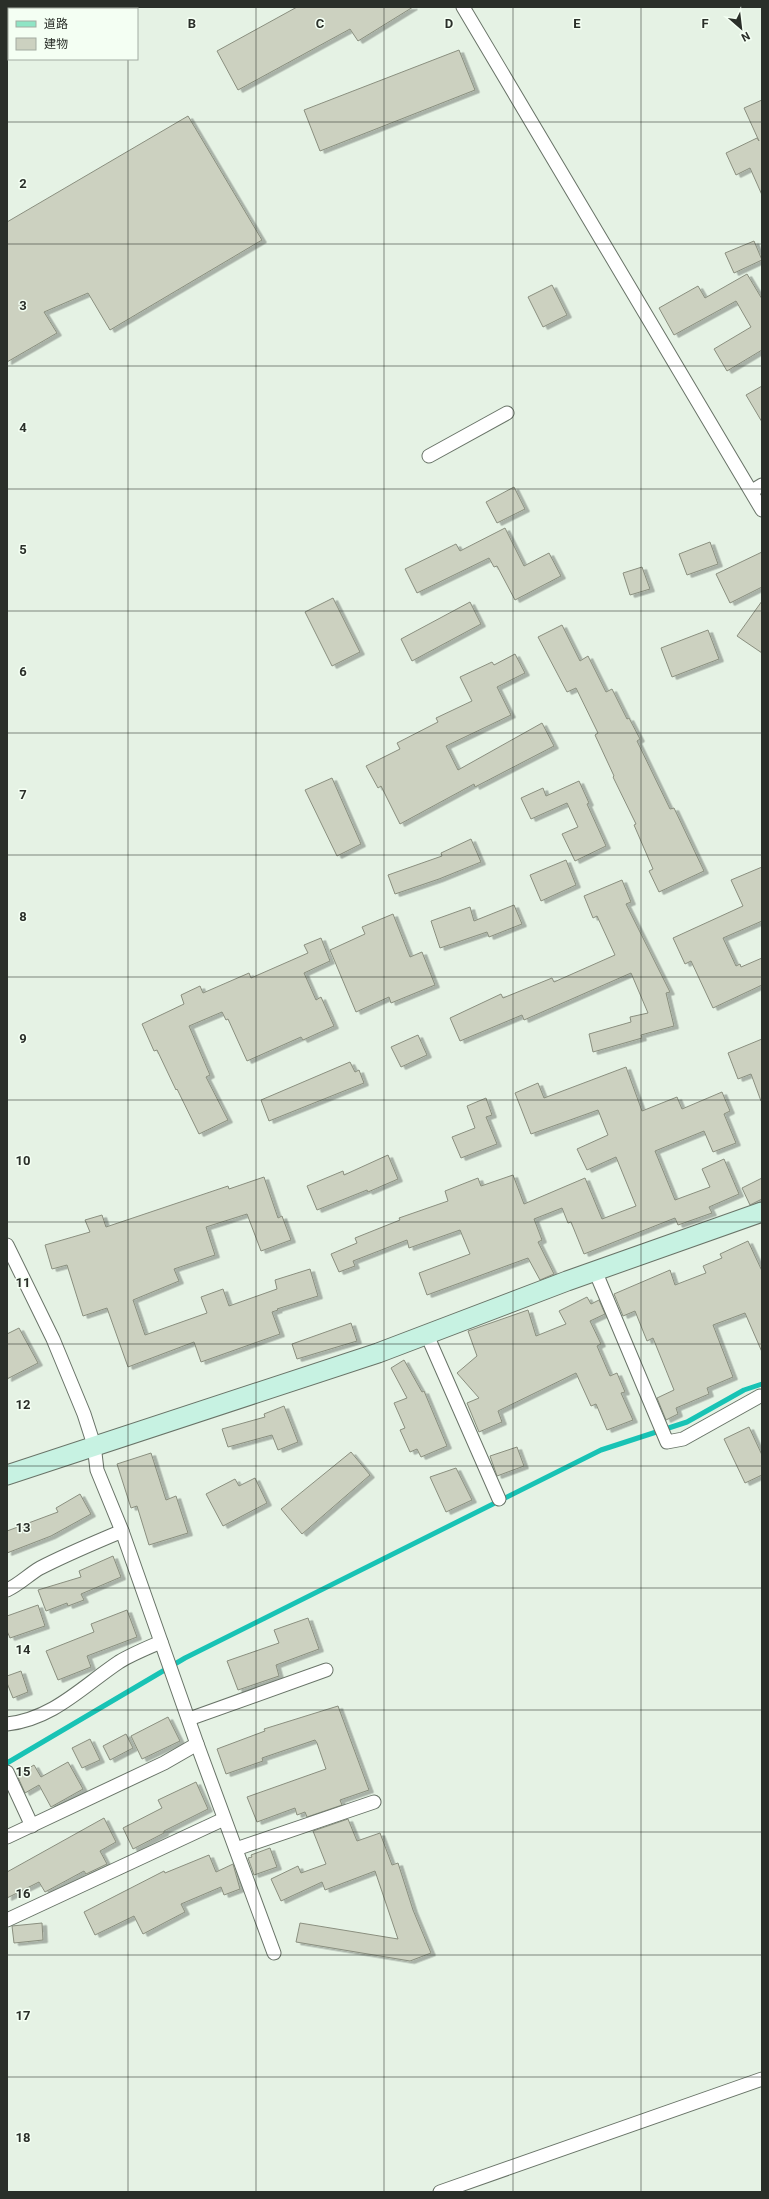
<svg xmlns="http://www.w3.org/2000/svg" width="769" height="2199" viewBox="0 0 769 2199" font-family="Roboto,'Noto Sans JP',sans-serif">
	<defs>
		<filter id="shadow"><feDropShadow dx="4.5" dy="2.5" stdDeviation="0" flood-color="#0004"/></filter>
	</defs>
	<rect width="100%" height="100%" fill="#e5f2e4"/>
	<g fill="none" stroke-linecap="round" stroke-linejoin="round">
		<path stroke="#18c3b5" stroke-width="5" d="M7,1763l178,-105 416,-208 86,-28 57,-32 18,-6"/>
	</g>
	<g fill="#ccd1c0" stroke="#8a8f7f" filter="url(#shadow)">
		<path d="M297,7h116l-55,34 -8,-12 -112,61 -21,-39z"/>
		<path d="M459,50l16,40 -155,61 -16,-41z"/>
		<path d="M762,100v95l-12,-27 -14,7 -10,-22 31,-15 2,3 -15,-33z"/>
		<path d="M188,116l74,124 -152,90 -22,-37 -44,19 13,21 -50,29v-140z"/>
		<path d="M754,241l8,19 -28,13 -9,-20z"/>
		<path d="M747,274l15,25v51l-35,21 -13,-22 37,-22 -15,-26 -62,34 -15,-27 39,-22 7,12z"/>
		<path d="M552,285l15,30 -24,12 -15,-30z"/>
		<path d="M762,386v36l-16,-27z"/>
		<path d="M514,487l11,22 -28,14 -11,-21z"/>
		<path d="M505,528l19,38 25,-13 12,23 -46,24 -18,-34 -3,1 -5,-9 -72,35 -12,-24 51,-25 4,7z"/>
		<path d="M710,542l8,22 -31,11 -8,-21z"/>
		<path d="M762,552v35l-32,16 -14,-29z"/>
		<path d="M642,567l8,22 -20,6 -7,-22z"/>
		<path d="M333,598l27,54 -28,14 -27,-54z"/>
		<path d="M762,601v52l-25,-17z"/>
		<path d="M470,602l11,22 -69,37 -11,-22z"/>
		<path d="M562,625l18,36 8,-5 18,36 6,-3 15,30 2,-1 11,21 -3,2 33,68 4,-1 30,63 -45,21 -10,-21 4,-2 -19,-44 2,-1 -23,-47 1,-1 -19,-41 3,-2 -22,-45 -9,4 -29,-55z"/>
		<path d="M708,630l11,29 -47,18 -11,-29z"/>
		<path d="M515,654l10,19 -28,14 14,28 -65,31 12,24 84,-47 12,23 -79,41 -1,-3 -74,40 -19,-38 -3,2 -12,-22 34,-17 -3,-6 41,-21 -2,-4 36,-17 -12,-24 32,-15 2,3z"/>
		<path d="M332,778l29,66 -24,12 -32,-66z"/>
		<path d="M579,781l10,22 -2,1 19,42 -31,15 -13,-27 16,-7 -11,-24 -36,16 -10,-21 22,-10 3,8z"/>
		<path d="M471,839l10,23 -42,17 -44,15 -7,-19 54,-19 -1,-3z"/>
		<path d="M566,860l10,25 -35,16 -11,-26z"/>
		<path d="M762,867v54l-39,17 13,28 4,-2 1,3 21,-9v27l-49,23 -22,-47 -6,3 -12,-26 70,-32 -12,-26z"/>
		<path d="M622,880l9,22 -5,2 44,88 -4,1 8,33 -33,9 1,3 -49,14 -4,-18 42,-12 -1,-5 18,-4 -17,-40 -107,47 -2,-5 -62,26 -10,-23 51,-24 2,4 49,-20 2,4 61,-27 -18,-39 -4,2 -9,-22z"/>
		<path d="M514,905l8,19 -33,13 -2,-5 -47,16 -9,-27 39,-14 4,14z"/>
		<path d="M393,914l17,43 12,-5 13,33 -44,18 -2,-6 -33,15 -26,-62 35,-16 -3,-7z"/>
		<path d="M321,938l9,23 -26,12 12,27 5,-3 13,29 -31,14 -2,-3 -54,24 -19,-42 -2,1 -4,-8 -33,14 21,49 -4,2 22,43 -29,14 -22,-45 -1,1 -19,-40 -3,1 -12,-27 42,-20 -3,-9 19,-9 3,7 46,-20 2,5 57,-25 -4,-8z"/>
		<path d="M418,1035l9,20 -26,12 -10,-20z"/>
		<path d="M762,1039v62h-1l-10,-27 -13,5 -10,-26z"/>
		<path d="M350,1062l5,10 4,-2 5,13 -95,38 -8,-21z"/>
		<path d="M626,1067l16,44 35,-14 5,12 40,-17 8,19 -6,3 12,29 -23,9 -9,-21 -49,20 20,49 35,-13 -8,-18 22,-10 15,35 -30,13 3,6 -34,12 -3,-7 -91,36 -13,-32 -3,1 -6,-15 -28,11 8,21 -4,2 16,32 -14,6 -12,-22 -101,37 -8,-22 51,-19 -10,-24 -51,18 -2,-8 -54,21 2,5 -16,6 -8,-18 26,-11 -2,-5 45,-18 -1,-2 49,-17 -3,-10 33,-13 3,8 32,-11 11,29 61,-26 17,41 34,-13 -20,-49 -29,13 -10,-21 31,-14 -10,-25 -67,24 -16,-41 23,-10 6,15z"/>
		<path d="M486,1098l6,17 -6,2 11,27 -36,14 -9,-21 23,-9 -8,-22z"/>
		<path d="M388,1155l10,24 -30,13 -1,-2 -50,20 -10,-24 36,-15 1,4z"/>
		<path d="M264,1177l14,41 4,-2 9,24 -30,11 -14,-37 -41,13 9,28 -41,14 5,12 -46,19 12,35 62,-22 -6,-16 22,-8 6,17 48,-17 -2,-9 35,-11 8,27 -41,13 1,1 -6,2 8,22 -79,28 -7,-20 -66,25 -21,-59 -24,8 -16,-51 -15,4 -7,-24 45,-13 -5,-12 17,-5 4,12 122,-41 1,3z"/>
		<path d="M762,1178v21l-12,6 -8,-17z"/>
		<path d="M748,1241l14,30v81l-17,-39 -32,12 20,52 -26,11 2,6 -33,14 2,6 -12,6 -9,-22 17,-8 -21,-52 -6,3 -12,-30 -12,5 -9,-22 56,-24 5,15 31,-12 -3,-7 19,-8 -2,-4z"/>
		<path d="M587,1297l4,7 8,-4 6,14 -15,7 11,23 -4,2 13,30 7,-3 8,19 -4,1 12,27 -26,10 -11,-26 -5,2 -15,-33 -78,38 4,11 -23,10 -12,-29 12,-5 -22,-25 20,-17 -9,-25 60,-21 8,26 30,-12 -7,-13z"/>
		<path d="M351,1323l6,18 -60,18 -5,-15z"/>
		<path d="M19,1328l19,35 -31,16v-45z"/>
		<path d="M404,1360l18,32 2,-1 23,55 -26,11 -4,-8 -7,3 -10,-22 5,-2 -11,-25 13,-5 -16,-30z"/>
		<path d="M284,1406l14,36 -20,8 -6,-15 -44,12 -6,-18 43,-12 -1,-3z"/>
		<path d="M749,1427l13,28v20l-17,8 -21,-44z"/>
		<path d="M517,1447l7,19 -27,10 -7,-20z"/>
		<path d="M351,1452l19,23 -68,59 -21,-25z"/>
		<path d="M151,1453l15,47 10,-4 12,37 -39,12 -12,-39 -6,2 -14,-44z"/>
		<path d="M456,1468l16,32 -26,12 -16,-35z"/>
		<path d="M255,1478l12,25 -44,23 -17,-32 29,-15 4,7z"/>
		<path d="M80,1494l11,20 -40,22 -44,17v-22l51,-19 -2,-4z"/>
		<path d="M113,1556l8,21 -40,17 3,6 -16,6 -1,-3 -21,8 -8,-21 43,-13 -2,-6z"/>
		<path d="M38,1605l7,21 -35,12 -3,-7v-15z"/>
		<path d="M127,1610l10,27 -50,19 4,11 -33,13 -12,-29 48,-19 -3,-8z"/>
		<path d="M308,1618l11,31 -43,16 3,11 -41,14 -11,-29 52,-18 -5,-13z"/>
		<path d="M21,1671l7,21 -15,6 -6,-15v-7z"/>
		<path d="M338,1706l31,84 -29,10 2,5 -35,12 -2,-5 -8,3 -2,-7 -38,14 -10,-25 79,-28 -9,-26 -2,-3 -53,18 1,3 -37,13 -9,-25 48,-18 -1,-2z"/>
		<path d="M168,1717l12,24 -38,18 -11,-23z"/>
		<path d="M126,1734l7,14 -23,12 -7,-14z"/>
		<path d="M90,1739l10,21 -18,8 -10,-20z"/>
		<path d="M68,1762l15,27 -32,18 -12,-22 -14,8 -8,-18 17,-10 7,12z"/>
		<path d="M196,1782l12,27 -44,22v2l-31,16 -10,-21 39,-20 -4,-8z"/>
		<path d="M104,1818l12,24 -16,9 7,13 -21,10 -2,-3 -39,21 -6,-10 -32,16v-26z"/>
		<path d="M348,1819l9,22 23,-8 12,32 6,-2 15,47 18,43 -21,8 -114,-19 4,-19 98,16 -23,-68 -50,19 -3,-8 -41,19 -10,-22 27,-13 3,7 25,-9 -13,-33z"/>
		<path d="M270,1848l7,19 -23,8 -6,-17 4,-1 -1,-2z"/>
		<path d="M209,1855l7,17 17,-8 7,25 -16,6 -3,-8 -40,17 4,8 -42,22 -9,-18 -39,19 -11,-23 80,-41 1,2z"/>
		<path d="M42,1923l1,17 -29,3 -2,-17z"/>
	</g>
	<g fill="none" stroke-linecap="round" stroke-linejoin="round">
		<defs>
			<g id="street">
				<path d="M463,7l299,503"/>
				<path d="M429,456l78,-43"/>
				<path d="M752,491l10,-6"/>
				<path d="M7,1245l46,94 31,75 10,31 3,25 25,61 75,213 77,209"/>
				<path d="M596,1273l71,169 16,-3 77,-43"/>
				<path d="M427,1335l72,164"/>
				<path d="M7,1590c13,-6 21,-15 33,-22 27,-14 54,-25 82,-37"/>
				<path d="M189,1719l137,-49"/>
				<path d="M7,1724c46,-5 76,-38 112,-62 13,-8 28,-14 42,-20"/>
				<path d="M7,1772l25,54"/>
				<path d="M7,1837l157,-74 33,-19"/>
				<path d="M236,1849l138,-47"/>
				<path d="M7,1920l217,-101"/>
				<path d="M440,2192l322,-113"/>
			</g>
			<path id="secondary" d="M7,1475l371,-122 189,-72 195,-69"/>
			<g id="primary">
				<path d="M25,9l2,-2"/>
				<path d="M7,21l2,-1"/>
			</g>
		</defs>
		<use href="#street" stroke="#697468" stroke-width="15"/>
		<use href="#secondary" stroke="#697468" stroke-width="21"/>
		<use href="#primary" stroke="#3b9a76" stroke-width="23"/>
		<use href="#street" stroke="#fff" stroke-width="13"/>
		<use href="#secondary" stroke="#c7f2e2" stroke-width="19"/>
		<use href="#primary" stroke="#8fe5c5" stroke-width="21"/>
	</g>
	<path fill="none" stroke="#2a2f29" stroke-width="1" stroke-opacity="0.55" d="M128,7v2M256,7v2185M384,7v2185M513,7v2185M641,7v2185M128,59v2133M7,122h755M7,244h755M7,366h755M7,489h755M7,611h755M7,733h755M7,855h755M7,977h755M7,1100h755M7,1222h755M7,1344h755M7,1466h755M7,1588h755M7,1710h755M7,1832h755M7,1955h755M7,2077h755"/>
	<g font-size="13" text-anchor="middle" font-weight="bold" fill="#2a2f29" stroke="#f4fff3" stroke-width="3" stroke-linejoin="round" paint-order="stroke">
		<text x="192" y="28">B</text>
		<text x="320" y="28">C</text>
		<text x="449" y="28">D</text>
		<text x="577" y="28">E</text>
		<text x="705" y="28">F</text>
		<text x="23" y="188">2</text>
		<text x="23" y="310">3</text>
		<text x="23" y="432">4</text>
		<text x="23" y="554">5</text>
		<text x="23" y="676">6</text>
		<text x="23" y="799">7</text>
		<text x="23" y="921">8</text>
		<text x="23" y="1043">9</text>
		<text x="23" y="1165">10</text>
		<text x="23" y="1287">11</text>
		<text x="23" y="1409">12</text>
		<text x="23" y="1532">13</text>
		<text x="23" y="1654">14</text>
		<text x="23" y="1776">15</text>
		<text x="23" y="1898">16</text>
		<text x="23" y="2020">17</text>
		<text x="23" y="2142">18</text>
	</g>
	<rect width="769" height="2199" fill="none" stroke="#2a2f29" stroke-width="16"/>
	<rect x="8" y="8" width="130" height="52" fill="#f4fff3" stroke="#a3aca2"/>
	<rect x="16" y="21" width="20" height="6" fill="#8fe5c5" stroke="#a3aca2"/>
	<text x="44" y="28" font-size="12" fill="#2a2f29">道路</text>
	<rect x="16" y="38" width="20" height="12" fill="#ccd1c0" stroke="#a3aca2"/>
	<text x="44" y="48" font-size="12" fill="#2a2f29">建物</text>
	<g transform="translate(741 28) rotate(152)" stroke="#f4fff3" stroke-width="3" paint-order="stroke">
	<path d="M0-3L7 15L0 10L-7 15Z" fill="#2a2f29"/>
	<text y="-6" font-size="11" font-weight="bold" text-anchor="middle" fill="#2a2f29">N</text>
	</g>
</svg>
